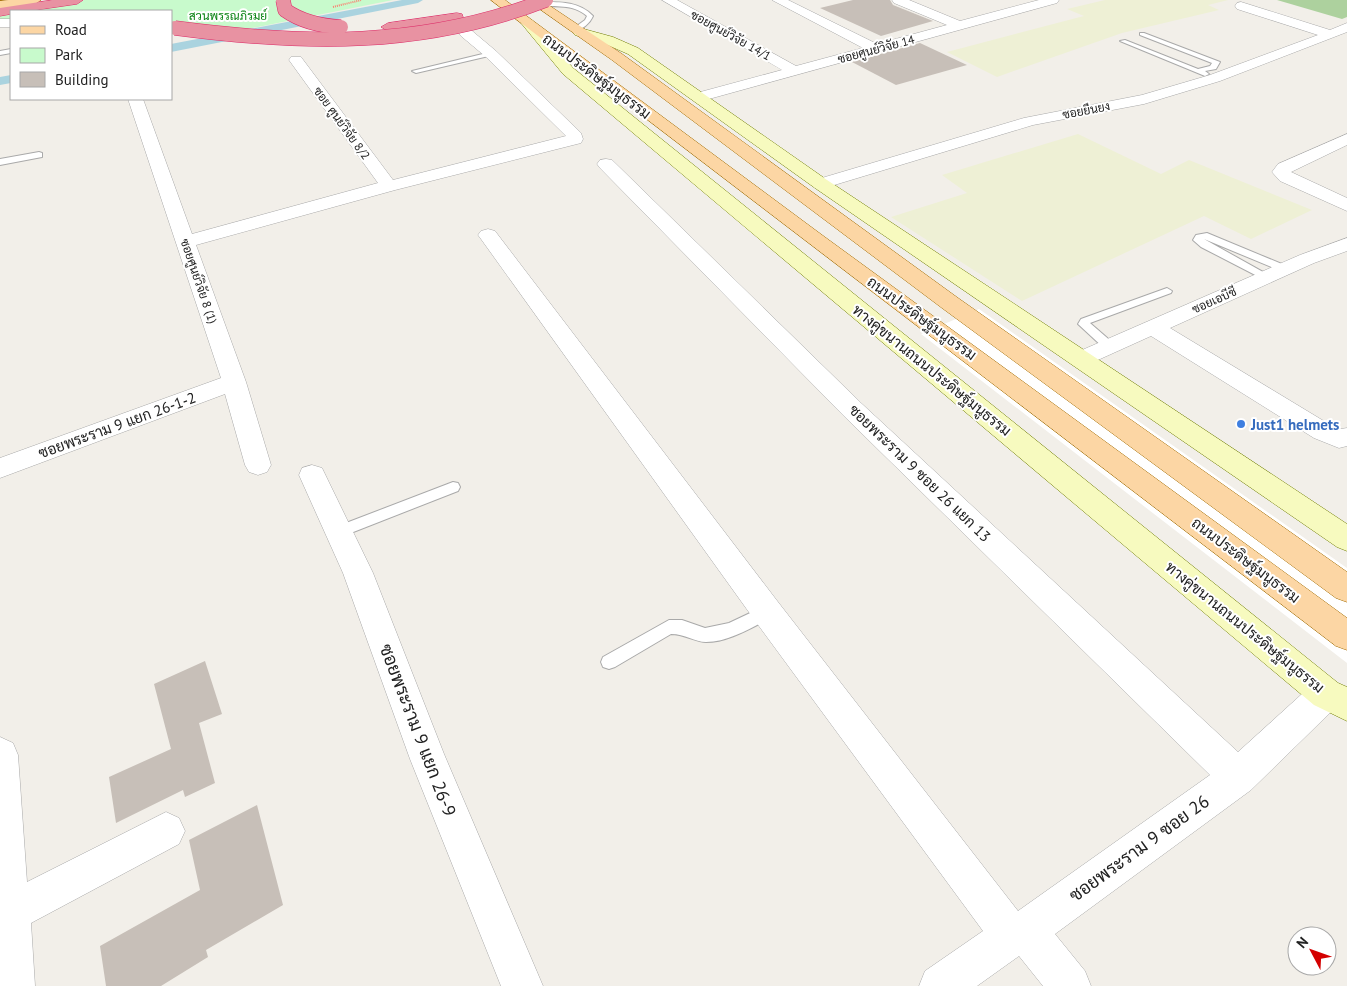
<svg xmlns="http://www.w3.org/2000/svg" width="1347" height="986" viewBox="0 0 1347 986" font-family="'PT Sans',Sarabun,sans-serif">
	<rect width="100%" height="100%" fill="#f2efe9"/>
	<g fill="#eef0d5">
		<path d="M1105,0h123l-20,5 11,5 -97,23 -125,44 -50,-25 137,-36 -17,-7z"/>
		<path d="M1078,134l83,40 28,-14 123,50 -61,29 -47,-23 -182,85 -131,-84 76,-24 -25,-18z"/>
	</g>
	<path fill="#add19e" d="M1277,0h70v17l-5,2z"/>
	<path fill="#c8facc" d="M82,0h311l-161,32 -61,-7v-14h-160v10l-11,1v-10z"/>
	<path fill="#fff" d="M979,309l368,259v95l-426,-329z"/>
	<g fill="none" stroke-linecap="round" stroke-linejoin="round">
		<g fill="#aad3df" fill-rule="evenodd">
			<path d="M402,0h21l-5,3 -247,49v-8z"/>
			<path d="M11,75v8l-11,2v-8z"/>
		</g>
	</g>
	<g fill="#c7bfb8">
		<path d="M853,0h37l3,5 40,16 -52,15 -61,-28z"/>
		<path d="M920,43l47,22 -71,20 -44,-23z"/>
		<path d="M205,661l17,53 -23,9 16,60 -30,14 -2,-7 -67,33 -7,-46 62,-28 -17,-65z"/>
		<path d="M257,805l26,100 -77,45 2,7 -47,29h-55l-6,-40 100,-56 -11,-50z"/>
	</g>
	<g fill="none" stroke-linecap="round" stroke-linejoin="round">
		<defs>
			<g id="lane">
				<path d="M540,2c19,0 39,-1 53,14 -3,7 -11,15 -19,14v-2l11,-8 2,-4c-15,-13 -31,-8 -49,-11z"/>
				<path d="M1140,33h4l76,29 -4,7 -11,2 4,3 -4,2 -85,-35 5,-1 73,29 12,-3 2,-3 -72,-28z"/>
				<path d="M11,49v4l-11,2v-4z"/>
				<path d="M491,52l3,2 -1,1 -77,18 -4,-2z"/>
				<path d="M39,152l3,1v4l-42,8v-6z"/>
				<path d="M1207,233l82,34 1,2 -5,3 -4,-1 -77,-32 68,38 -1,2h-8l-62,-32 -8,-7 3,-5z"/>
				<path d="M1167,288l5,3 -1,2 -81,30 23,20 2,3 -2,3h-8l-27,-25 3,-5z"/>
				<path d="M453,482l5,1 2,4 -2,4 -120,47 -5,-2 -2,-4 2,-4z"/>
				<path d="M767,605l6,2 2,5 -2,5c-21,10 -44,25 -67,25 -11,0 -21,-8 -35,-8l-56,33 -6,2 -6,-2 -2,-5 2,-5 66,-37h13l23,8 24,-5z"/>
			</g>
			<g id="street">
				<path d="M662,0h15l119,66 67,-18 -91,-48h16l89,44 70,-19 -53,-22 -2,-3h17l51,21 79,-21h20l-2,3 -359,99 -5,-2 -3,-3 3,-3 89,-24z"/>
				<path d="M1241,2l89,28 17,-7v9l-127,49 -76,23 -111,21 -212,64 -6,-1 -3,-4 3,-4 209,-62 118,-23 68,-20 108,-40 -81,-26 -2,-3 2,-3z"/>
				<rect x="0" y="19" width="11" height="8"/>
				<path d="M466,29l5,1 25,21 85,82 2,6 -2,4 -186,47 -199,55 50,137 25,83 -4,7 -9,3 -9,-3 -4,-7 -20,-71 -225,84v-20l221,-80 -93,-279h15l49,135 186,-51 -89,-123 2,-3h10l92,123 173,-44 -80,-79 -25,-21 -2,-3 2,-3z"/>
				<path d="M1347,134v11l-56,27 56,26v13l-67,-30 -8,-9 6,-8z"/>
				<path d="M606,159l6,1 249,243 377,349 76,-69 12,-5 12,5 5,11 -5,11 -87,85 -196,144 30,37 6,15h-48l-24,-30 -42,30h-58l6,-15 58,-40 -227,-309 -275,-383 -3,-4 3,-4 7,-2 7,2 283,371 240,309 192,-136 -367,-360 -243,-247 -3,-4 3,-4z"/>
				<path d="M1347,238v13l-33,12 -144,65 162,98 9,3 6,-1v18l-8,2 -25,-10 -163,-102 -62,28 -8,3 -8,-3 -4,-5 4,-5 227,-99z"/>
				<path d="M312,465l10,3 51,105 71,181 99,232h-42l-91,-227 -67,-186 -44,-98 3,-7z"/>
				<path d="M0,737l13,6 5,12 9,127 139,-70 13,6 6,13 -6,13 -148,79 4,63h-35z"/>
			</g>
			<g id="secondary">
				<path d="M527,19l5,1 41,48 765,615 9,4v34l-33,-16 -751,-631 -42,-51z"/>
				<path d="M580,28l33,9 25,11 189,132 520,344v27l-10,-4 -522,-359 -187,-134 -25,-11 -28,-8 -2,-3 2,-3z"/>
			</g>
			<g id="primary">
				<path d="M9,0h32l-6,4 -35,5v-8z"/>
				<path d="M491,0h14l317,235 525,383v32l-11,-4z"/>
				<path d="M527,0h14l81,54 336,244 389,274v30l-11,-4 -394,-290 -330,-248z"/>
			</g>
			<g id="highway">
				<path d="M53,0h30l-6,4 -48,7h-18v3l-11,2v-8z"/>
				<path d="M457,13l5,1 1,3 -1,3 -74,11 -7,-4 7,-4z"/>
			</g>
		</defs>
		<use href="#lane" stroke="#a9a9a9" stroke-width="2"/>
		<use href="#street" stroke="#a9a9a9" stroke-width="1"/>
		<use href="#secondary" stroke="#707d05" stroke-width="1"/>
		<use href="#primary" stroke="#a06b00" stroke-width="1"/>
		<use href="#highway" stroke="#dc2a67" stroke-width="1"/>
		<g stroke="#fa8072" stroke-width="2" stroke-dasharray="1 1" stroke-linecap="butt">
			<path d="M333,7l28,-7"/>
			<path d="M248,16l20,-5"/>
		</g>
		<use href="#lane" fill="#fff" fill-rule="evenodd"/>
		<use href="#street" fill="#fff" fill-rule="evenodd"/>
		<use href="#secondary" fill="#f7fabf" fill-rule="evenodd"/>
		<use href="#primary" fill="#fcd6a4" fill-rule="evenodd"/>
		<use href="#highway" fill="#e892a2" fill-rule="evenodd"/>
		<defs>
			<g id="highway-bridge">
				<path d="M283,0l2,10c17,12 36,16 56,17"/>
				<path d="M175,28c129,17 248,20 371,-28"/>
			</g>
		</defs>
		<use href="#highway-bridge" stroke="#dc2a67" stroke-width="15" stroke-linecap="butt"/>
		<use href="#highway-bridge" stroke="#e892a2" stroke-width="14"/>
	</g>
	<circle fill="#3f7fe0" stroke="#fff" stroke-width="2" cx="1241" cy="424" r="5"/>
	<g text-anchor="middle" dominant-baseline="central" stroke-width="4" stroke-linejoin="round" paint-order="stroke">
		<g font-size="12" fill="#0c8416" stroke="#fff">
			<text x="228" y="15">สวนพรรณภิรมย์</text>
		</g>
		<g font-size="12" fill="#222" stroke="#fff">
			<text transform="translate(731 35) rotate(29)">ซอยศูนย์วิจัย 14/1</text>
			<text transform="translate(876 49) rotate(-15)">ซอยศูนย์วิจัย 14</text>
			<text transform="translate(1086 110) rotate(-11)">ซอยยืนยง</text>
			<text transform="translate(342 123) rotate(54)">ซอย ศูนย์วิจัย 8/2</text>
			<text transform="translate(199 281) rotate(71)">ซอยศูนย์วิจัย 8 (1)</text>
			<text transform="translate(1214 300) rotate(-24)">ซอยเอบีซี</text>
		</g>
		<g font-size="15" fill="#222" stroke="#fff">
			<text transform="translate(597 76) rotate(37)">ถนนประดิษฐ์มนูธรรม</text>
			<text transform="translate(922 318) rotate(36)">ถนนประดิษฐ์มนูธรรม</text>
			<text transform="translate(932 370) rotate(39)">ทางคู่ขนานถนนประดิษฐ์มนูธรรม</text>
			<text transform="translate(117 425) rotate(-20)">ซอยพระราม 9 แยก 26-1-2</text>
			<text transform="translate(920 473) rotate(44)">ซอยพระราม 9 ซอย 26 แยก 13</text>
			<text transform="translate(1246 560) rotate(37)">ถนนประดิษฐ์มนูธรรม</text>
			<text transform="translate(1245 627) rotate(39)">ทางคู่ขนานถนนประดิษฐ์มนูธรรม</text>
		</g>
		<g font-size="15" font-weight="bold" fill="#366cbe" stroke="#fff" text-anchor="start">
			<text x="1251" y="424">Just1 helmets</text>
		</g>
		<g font-size="18" fill="#222" stroke="#fff">
			<text transform="translate(418 730) rotate(69)">ซอยพระราม 9 แยก 26-9</text>
			<text transform="translate(1139 848) rotate(-36)">ซอยพระราม 9 ซอย 26</text>
		</g>
	</g>
	<rect x="10" y="10" width="162" height="90" fill="#ffffff" stroke="#a7a7a7"/>
	<rect x="20" y="26" width="25" height="8" fill="#fcd6a4" stroke="#a7a7a7"/>
	<text x="55" y="35" font-size="15" fill="#222222">Road</text>
	<rect x="20" y="48" width="25" height="15" fill="#c8facc" stroke="#a7a7a7"/>
	<text x="55" y="60" font-size="15" fill="#222222">Park</text>
	<rect x="20" y="72" width="25" height="15" fill="#c7bfb8" stroke="#a7a7a7"/>
	<text x="55" y="85" font-size="15" fill="#222222">Building</text>
	<g transform="translate(1312 951) rotate(311)"><circle r="24" fill="#ffffff" stroke="#a7a7a7"/>
	<path d="M0-4L9 19L0 12L-9 19Z" fill="#d40000"/>
	<text y="-8" font-size="14" font-weight="bold" text-anchor="middle" fill="#222222">N</text>
	</g>
</svg>
